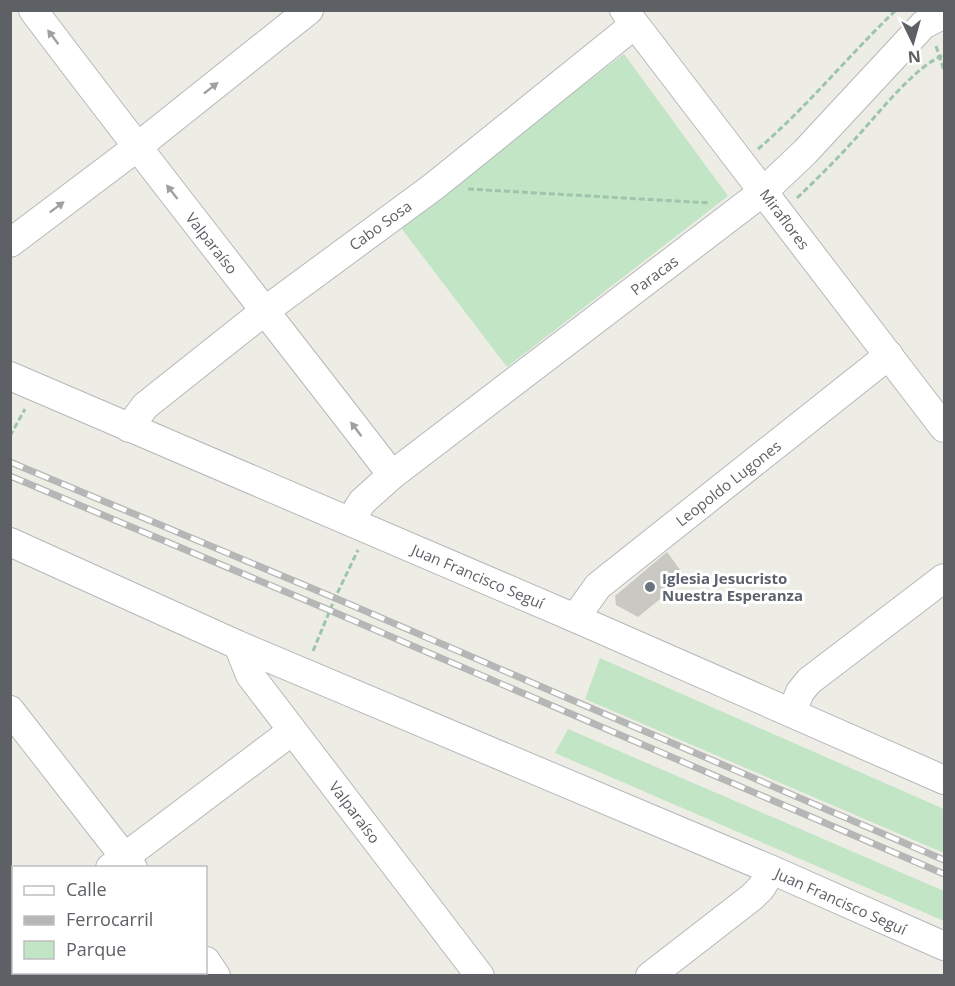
<svg xmlns="http://www.w3.org/2000/svg" width="955" height="986" viewBox="0 0 955 986" font-family="'Open Sans',sans-serif">
	<rect width="100%" height="100%" fill="#eeede5"/>
	<g fill="#c2e5c5">
		<path d="M624,54l104,142 -221,171 -109,-143z"/>
		<path d="M600,658l344,151v44l-359,-154z"/>
		<path d="M568,729l376,162v30l-389,-168z"/>
	</g>
	<path fill="#cac8c2" d="M667,552l19,26 -48,39 -22,-12 -1,-9z"/>
	<g fill="none" stroke-linecap="round" stroke-linejoin="round">
		<defs>
			<g id="minor">
				<path d="M33,10c118,157 240,310 359,465"/>
				<path d="M624,10l320,418"/>
				<path d="M10,243l126,-95 173,-138"/>
				<path d="M10,376l565,242 369,162"/>
				<path d="M129,428l16,-22 121,-96 167,-123 201,-162"/>
				<path d="M350,521l12,-19 30,-27 372,-284 41,-39 118,-127 21,-11"/>
				<path d="M10,542l228,103 534,225 172,76"/>
				<path d="M575,618l23,-32 291,-231"/>
				<path d="M238,645l12,30 230,301"/>
				<path d="M10,710l123,158"/>
				<path d="M792,712l8,-20 9,-11 135,-103"/>
				<path d="M110,868l182,-137"/>
				<path d="M10,937h4"/>
				<path d="M206,961l10,15"/>
				<path d="M22,976v-4"/>
				<path d="M650,976l102,-79 9,-9 11,-18"/>
			</g>
		</defs>
		<use href="#minor" stroke="#b5b7bb" stroke-width="30"/>
		<g stroke="#9cc5ab" stroke-width="3" stroke-dasharray="6 3" stroke-linecap="butt">
			<path d="M936,46l8,24"/>
			<path d="M758,149c49,-42 91,-94 138,-139"/>
			<path d="M468,189l242,14"/>
			<path d="M797,198c20,-19 40,-39 59,-60 22,-24 59,-72 88,-83"/>
			<path d="M10,436l15,-27"/>
			<path d="M313,651l22,-53 23,-48"/>
		</g>
		<use href="#minor" stroke="#fff" stroke-width="28"/>
		<defs>
			<g id="rail">
				<path d="M10,462l325,136 609,262"/>
				<path d="M10,476l319,134 615,264"/>
			</g>
		</defs>
		<use href="#rail" stroke="#b5b6b6" stroke-width="7"/>
		<use href="#rail" stroke="#fff" stroke-width="4.5" stroke-dasharray="14" stroke-linecap="butt"/>
	</g>
	<defs><path id="oneway-solid" d="M-6-.8H1V-3.2L6.5 0L1 3.2V.8H-6Z" transform="scale(1.5)"/></defs>
	<g fill="#9ea0a3">
		<use href="#oneway-solid" transform="translate(53 37) rotate(-127)"/>
		<use href="#oneway-solid" transform="translate(211 88) rotate(-38)"/>
		<use href="#oneway-solid" transform="translate(172 192) rotate(-128)"/>
		<use href="#oneway-solid" transform="translate(57 207) rotate(-37)"/>
		<use href="#oneway-solid" transform="translate(356 429) rotate(-127)"/>
	</g>
	<circle fill="#6b7280" stroke="#fff" stroke-width="2" cx="650" cy="587" r="6"/>
	<g text-anchor="middle" dominant-baseline="central" stroke-width="6" stroke-linejoin="round" paint-order="stroke">
		<g font-size="15" fill="#5d6065" stroke="#fff">
			<text transform="translate(785 219) rotate(53)">Miraflores</text>
			<text transform="translate(380 225) rotate(-36)">Cabo Sosa</text>
			<text transform="translate(212 243) rotate(52)">Valparaíso</text>
			<text transform="translate(654 275) rotate(-37)">Paracas</text>
			<text transform="translate(728 483) rotate(-38)">Leopoldo Lugones</text>
			<text transform="translate(478 576) rotate(23)">Juan Francisco Seguí</text>
			<text transform="translate(355 812) rotate(53)">Valparaíso</text>
			<text transform="translate(841 901) rotate(24)">Juan Francisco Seguí</text>
		</g>
		<g font-size="15" font-weight="bold" fill="#5b616d" stroke="#fff" text-anchor="start">
			<text x="662" y="578">Iglesia Jesucristo<tspan x="662" dy="17">Nuestra Esperanza</tspan></text>
		</g>
	</g>
	<rect width="955" height="986" fill="none" stroke="#5d6065" stroke-width="24"/>
	<rect x="12" y="866" width="195" height="108" fill="#ffffff" stroke="#bebfc1" stroke-width="1.5"/>
	<rect x="24" y="886" width="30" height="9" fill="#ffffff" stroke="#bebfc1" stroke-width="1.5"/>
	<text x="66" y="896" font-size="18" fill="#5d6065">Calle</text>
	<rect x="24" y="916" width="30" height="9" fill="#b5b6b6" stroke="#bebfc1" stroke-width="1.5"/>
	<text x="66" y="926" font-size="18" fill="#5d6065">Ferrocarril</text>
	<rect x="24" y="941" width="30" height="18" fill="#c2e5c5" stroke="#bebfc1" stroke-width="1.5"/>
	<text x="66" y="956" font-size="18" fill="#5d6065">Parque</text>
	<g transform="translate(913 42) rotate(175)" stroke="#ffffff" stroke-width="4.5" paint-order="stroke">
	<path d="M0-4.5L10 22L0 15L-10 22Z" fill="#5d6065"/>
	<text y="-9" font-size="16" font-weight="bold" text-anchor="middle" fill="#5d6065">N</text>
	</g>
</svg>
